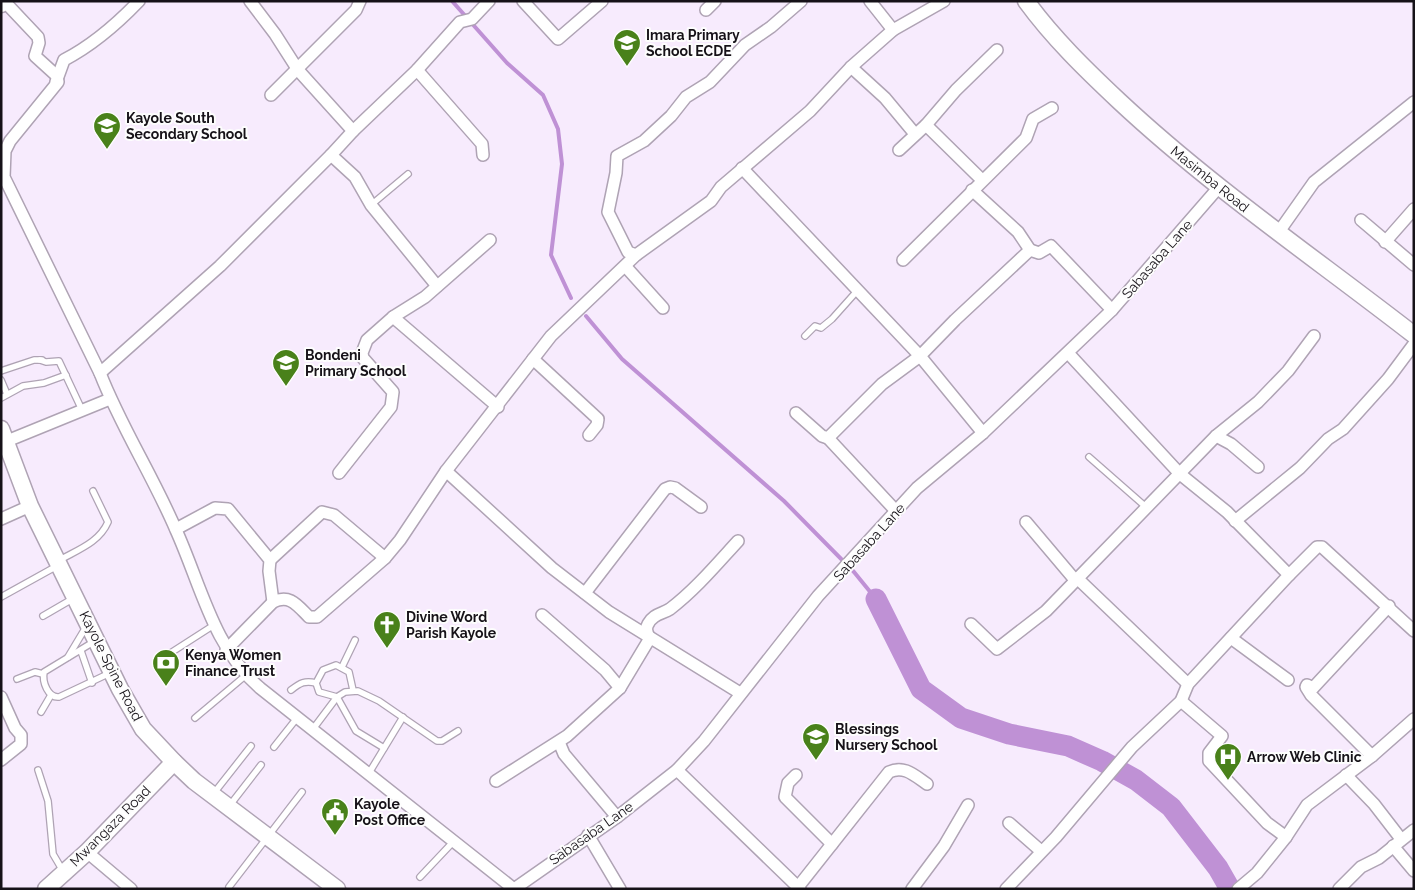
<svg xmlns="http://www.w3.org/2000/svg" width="1415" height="890" viewBox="0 0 1415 890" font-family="Raleway,sans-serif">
	<rect width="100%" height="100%" fill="#f7ebfd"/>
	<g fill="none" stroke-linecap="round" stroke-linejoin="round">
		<g stroke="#bf91d5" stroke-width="4">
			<path d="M452,1l55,62 36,32 15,34 4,35 -11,91 20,43"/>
			<path d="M586,316l36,43 162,142 70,71 22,27"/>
		</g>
		<path stroke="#bf91d5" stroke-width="21" d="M876,599l45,90 40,29 48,16 59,12 34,15 34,19 35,27 47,61 12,21"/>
		<defs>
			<g id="lane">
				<path d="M371,205l37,-31"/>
				<path d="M805,336l10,-10 6,2 11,-9 25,-28"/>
				<path d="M40,360l6,2 13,-1 23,49"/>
				<path d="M1,371l33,-11h8"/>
				<path d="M1,380l6,14"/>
				<path d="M1,398l22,-12 21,-3 22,-8"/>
				<path d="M1089,457l57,50"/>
				<path d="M58,561c19,-11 41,-18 50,-39l-15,-31"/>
				<path d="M1,597l56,-31"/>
				<path d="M43,616l31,-18"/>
				<path d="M95,641l-51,31c-2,10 4,26 15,25l51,-24"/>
				<path d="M81,651l11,32"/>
				<path d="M68,657l18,-30"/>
				<path d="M158,661l56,-36"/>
				<path d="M342,667l13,-27"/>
				<path d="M17,679l18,-7 8,2"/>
				<path d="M291,690c9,-7 14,-10 25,-7"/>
				<path d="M353,690l-4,-18 -13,-7 -13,5 -7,13 3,9 18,5 19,34 28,17"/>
				<path d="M41,712l10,-17"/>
				<path d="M195,718l50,-42"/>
				<path d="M313,729l24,-32 8,-5 13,-1 21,10 58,40h5l16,-10"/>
				<path d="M274,747l23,-29"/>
				<path d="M38,770l10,31 5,53 10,17"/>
				<path d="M369,773l34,-56"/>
				<path d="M214,793l37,-47"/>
				<path d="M230,805l31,-40"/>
				<path d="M420,877l34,-36"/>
				<path d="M229,887l73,-95"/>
			</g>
			<g id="street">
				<path d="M4,1l34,36 1,6 -4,13 22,20 1,6 -48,59 -5,10 -1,26 96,196c21,54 53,103 76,157 25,55 37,117 84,158l254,201"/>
				<path d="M250,1l25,33 23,36 55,61 -22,24 24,22 16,28 66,81"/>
				<path d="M523,1l35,38 44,-38"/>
				<path d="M870,1l23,29"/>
				<path d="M706,10l9,-9"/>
				<path d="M851,67l34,31 30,36"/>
				<path d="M417,70l65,74 1,11"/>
				<path d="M56,82l8,-22c29,-15 52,-35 75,-59"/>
				<path d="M271,95l85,-85 4,-9"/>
				<path d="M926,125l56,55"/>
				<path d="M353,131l64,-61 43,-48 12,-3 17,-18"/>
				<path d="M899,150l27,-25 30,-35 41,-40"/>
				<path d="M742,168l178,188 63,77"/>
				<path d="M1361,220l53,45"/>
				<path d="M1278,233l36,-51 100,-80"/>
				<path d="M1385,242l29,-33"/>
				<path d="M1030,250l9,3 12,-7 61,64"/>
				<path d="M636,255l-8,-3 -20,-40 8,-39 1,-17 27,-15 27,-25 15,-19 24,-15 35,-37 26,-18 30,-26"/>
				<path d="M903,260l123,-122 7,-19 19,-11"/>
				<path d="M626,267l37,41"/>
				<path d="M393,317l105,90"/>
				<path d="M533,359l65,60 -1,6 -8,10"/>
				<path d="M100,373l120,-107 111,-111"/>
				<path d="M796,413l26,23 6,2 54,-54 38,-28 35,-36 75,-70 -12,-18 -46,-42"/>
				<path d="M1216,436l15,8 27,23"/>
				<path d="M828,438l68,73"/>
				<path d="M7,441l103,-42"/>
				<path d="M446,471l106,97 57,44 131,81"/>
				<path d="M339,473l52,-66 2,-15 -30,-34 -1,-5 5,-13 26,-23 32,-20 65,-57"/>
				<path d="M1,519l29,-13"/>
				<path d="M1235,521l65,-53 28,-29 15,-10 45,-50 26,-35"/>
				<path d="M1026,522l49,58"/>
				<path d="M176,529l39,-21 13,1 42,51 -1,11 4,31"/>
				<path d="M270,560l52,-48 12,3 51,43"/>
				<path d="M1289,575l28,-28h5l92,84"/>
				<path d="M1077,578l111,106"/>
				<path d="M585,593l80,-104 5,-2 5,1 26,19"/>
				<path d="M542,615l63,55 15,18"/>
				<path d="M971,624l26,25 49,-38 170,-175 42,-34 30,-31 26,-35"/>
				<path d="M1231,638l57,42"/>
				<path d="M226,650l47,-48c17,-8 24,3 36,15h8l68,-59 15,-18 46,-69 105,-135 85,-81 75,-54 10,-14 89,-76 41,-44 42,-37 51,-29"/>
				<path d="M1,697l14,31 6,7v9l-20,16"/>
				<path d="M1181,701l41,35 -13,17v8l58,62 19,14"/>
				<path d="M559,742l5,12 53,63"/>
				<path d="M1372,756l-61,-61 -5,-8 1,-2 6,3 76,-82"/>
				<path d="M677,770l123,119"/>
				<path d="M796,775l-8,8 -3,14 47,47"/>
				<path d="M1346,775l28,29 27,35"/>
				<path d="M496,781l71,-45 53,-48 30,-50c-3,-4 -5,-9 -2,-14 5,-10 14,-10 22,-15 25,-19 46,-44 68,-68"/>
				<path d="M1009,823l32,28"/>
				<path d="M588,835l32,54"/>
				<path d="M1393,846l21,25"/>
				<path d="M87,852l44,37"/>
				<path d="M798,887l91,-115c15,-7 25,3 38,12"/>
				<path d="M514,889l103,-72 60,-47 27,-29 114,-145 99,-108 66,-55 129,-123 107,-123"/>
				<path d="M912,889l32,-43 24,-41"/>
				<path d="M1006,889l50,-52 76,-90 49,-46 7,-17 101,-109 -62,-63 -47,-38 -111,-120"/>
				<path d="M1238,889l19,-16 29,-36 21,-32 65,-49 42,-37"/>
				<path d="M1339,889l22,-22 18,-9 35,-28"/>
			</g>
			<g id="secondary">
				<path d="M1026,1c27,37 60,69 93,100 92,86 196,157 295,234"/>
				<path d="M1,4l3,-3"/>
				<path d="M1,429l29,77 90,183 23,40 31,33 20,19 143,108"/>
				<path d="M46,889l41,-37 87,-90"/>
			</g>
		</defs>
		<use href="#lane" stroke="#afa3b4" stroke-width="8"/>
		<use href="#street" stroke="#afa3b4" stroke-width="14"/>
		<use href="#secondary" stroke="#afa3b4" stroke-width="19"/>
		<use href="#lane" stroke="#fff" stroke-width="5.5"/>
		<use href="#street" stroke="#fff" stroke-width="11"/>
		<use href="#secondary" stroke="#fff" stroke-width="16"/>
	</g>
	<defs>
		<symbol id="school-pin" viewBox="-11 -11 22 30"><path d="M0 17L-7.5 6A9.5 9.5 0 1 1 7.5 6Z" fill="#49811a" stroke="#fdfdfd"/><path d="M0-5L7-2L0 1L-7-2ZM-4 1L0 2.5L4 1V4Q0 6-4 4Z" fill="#fff"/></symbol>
		<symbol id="church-pin" viewBox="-11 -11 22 30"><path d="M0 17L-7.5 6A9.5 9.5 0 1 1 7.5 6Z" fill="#49811a" stroke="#fdfdfd"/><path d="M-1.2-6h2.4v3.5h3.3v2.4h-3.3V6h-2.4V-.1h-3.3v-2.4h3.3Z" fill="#fff"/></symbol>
		<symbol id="bank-pin" viewBox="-11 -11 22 30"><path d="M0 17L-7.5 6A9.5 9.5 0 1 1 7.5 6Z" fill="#49811a" stroke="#fdfdfd"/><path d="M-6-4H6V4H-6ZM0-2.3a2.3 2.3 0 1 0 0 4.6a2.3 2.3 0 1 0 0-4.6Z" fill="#fff"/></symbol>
		<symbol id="hospital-pin" viewBox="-11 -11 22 30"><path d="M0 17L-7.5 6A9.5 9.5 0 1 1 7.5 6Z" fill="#49811a" stroke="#fdfdfd"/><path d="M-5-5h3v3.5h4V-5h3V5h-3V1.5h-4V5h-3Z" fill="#fff"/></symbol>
		<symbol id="civic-pin" viewBox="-11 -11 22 30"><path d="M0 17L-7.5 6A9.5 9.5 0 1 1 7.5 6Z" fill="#49811a" stroke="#fdfdfd"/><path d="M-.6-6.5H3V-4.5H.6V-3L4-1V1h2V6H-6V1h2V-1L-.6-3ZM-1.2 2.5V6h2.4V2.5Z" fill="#fff"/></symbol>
	</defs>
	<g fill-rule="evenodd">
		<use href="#school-pin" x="611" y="27" width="32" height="43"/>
		<use href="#school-pin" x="91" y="110" width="32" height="43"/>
		<use href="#school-pin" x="270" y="347" width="32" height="43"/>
		<use href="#church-pin" x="371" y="609" width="32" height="43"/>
		<use href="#bank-pin" x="150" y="647" width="32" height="43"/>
		<use href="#school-pin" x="800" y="721" width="32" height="43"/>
		<use href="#hospital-pin" x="1212" y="741" width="32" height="43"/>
		<use href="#civic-pin" x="319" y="796" width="32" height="43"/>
	</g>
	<g text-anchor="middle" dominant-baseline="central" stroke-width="4" stroke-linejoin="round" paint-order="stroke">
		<g font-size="14" font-weight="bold" fill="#161218" stroke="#fdfdfd" text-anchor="start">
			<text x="646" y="35">Imara Primary<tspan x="646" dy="16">School ECDE</tspan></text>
			<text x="126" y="118">Kayole South<tspan x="126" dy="16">Secondary School</tspan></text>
			<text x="305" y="355">Bondeni<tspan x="305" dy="16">Primary School</tspan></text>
			<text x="406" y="617">Divine Word<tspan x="406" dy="16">Parish Kayole</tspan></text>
			<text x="185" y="655">Kenya Women<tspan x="185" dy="16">Finance Trust</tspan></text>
			<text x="835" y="729">Blessings<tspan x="835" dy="16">Nursery School</tspan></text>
			<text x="1247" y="757">Arrow Web Clinic</text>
			<text x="354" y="804">Kayole<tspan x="354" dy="16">Post Office</tspan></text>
		</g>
		<g font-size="14" fill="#161218" stroke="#fdfdfd">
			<text transform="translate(1210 179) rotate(39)">Masimba Road</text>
			<text transform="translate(1157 259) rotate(-49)">Sabasaba Lane</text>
			<text transform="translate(869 542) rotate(-48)">Sabasaba Lane</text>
			<text transform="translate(111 666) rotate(63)">Kayole Spine Road</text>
			<text transform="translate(110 826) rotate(-45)">Mwangaza Road</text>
			<text transform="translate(591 833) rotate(-35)">Sabasaba Lane</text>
		</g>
	</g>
	<rect width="1415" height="890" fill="none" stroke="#161218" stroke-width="5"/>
</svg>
